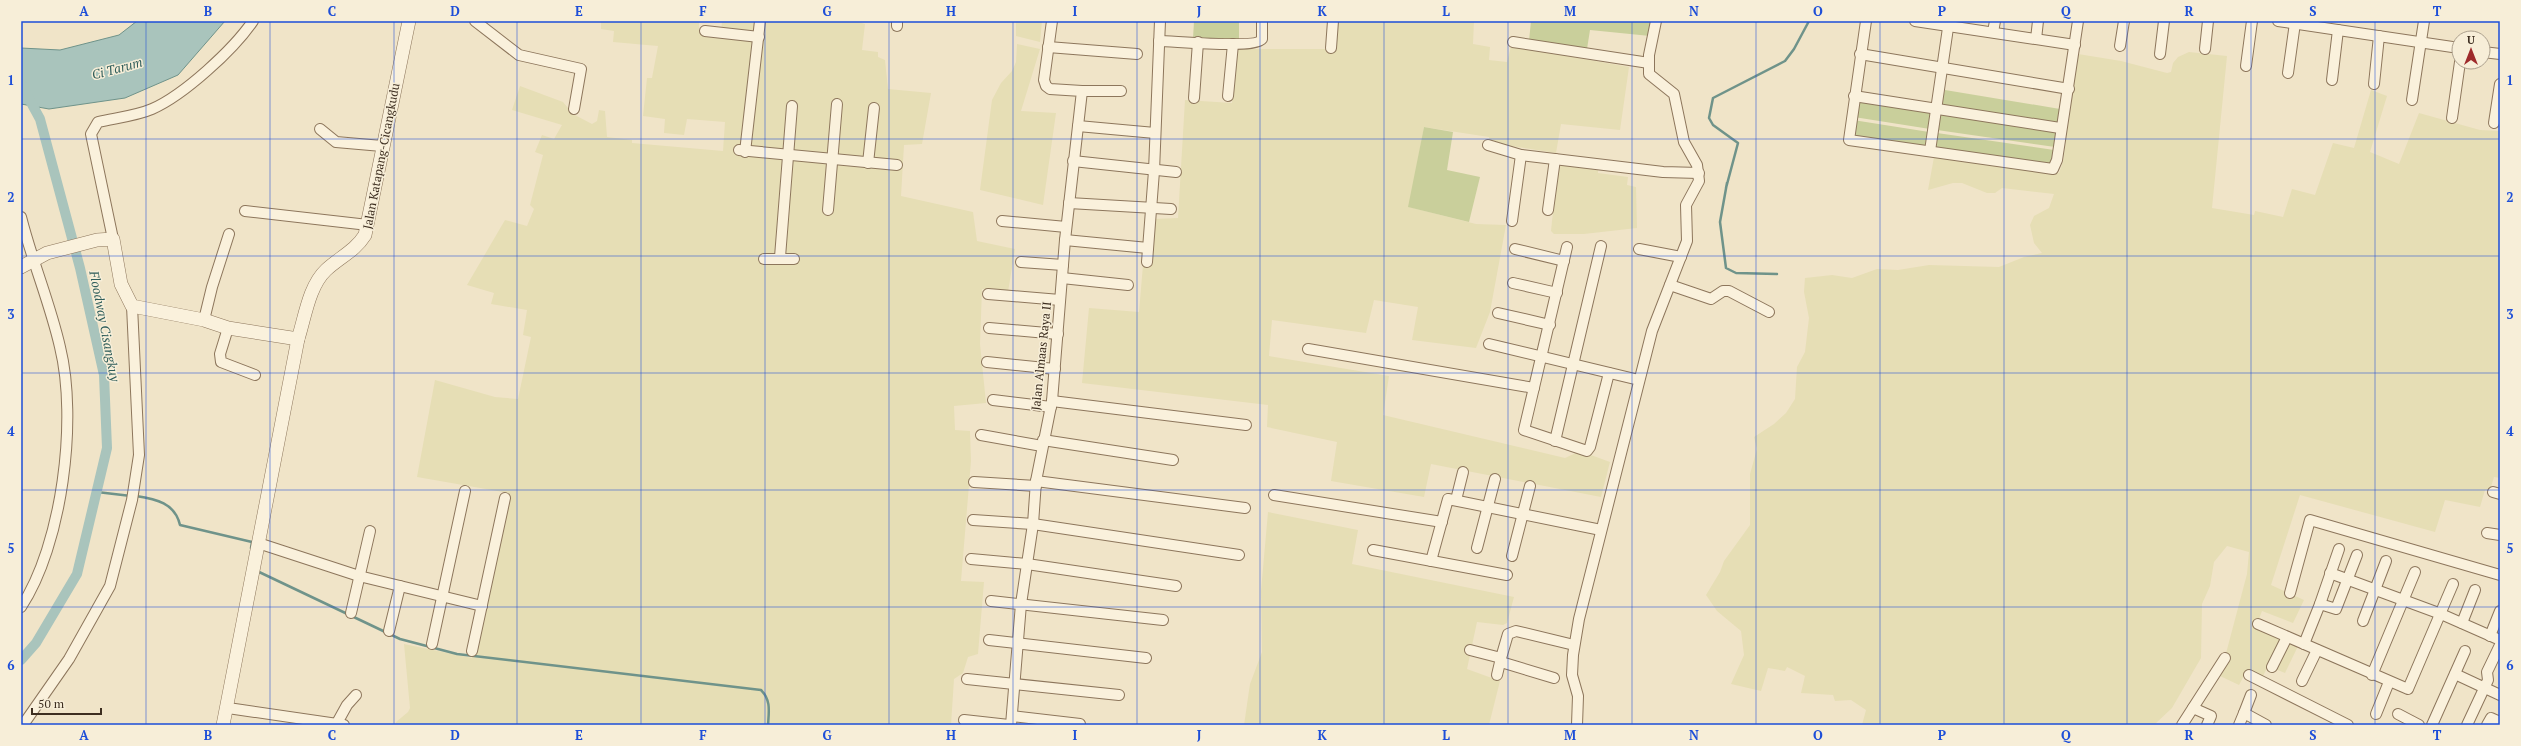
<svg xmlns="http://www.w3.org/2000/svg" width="2521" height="746" viewBox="0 0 2521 746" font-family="'PT Serif',serif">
	<rect width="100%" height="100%" fill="#f0e4c8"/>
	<g fill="#e6deb5">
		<path d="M601,21h98v11l22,2 1,-13h134l9,3 -3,26 16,2v5l7,3 3,29 43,4 -9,51 -18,1 -3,51 72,16 4,29 38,8 -7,43 -26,-3 -2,55 6,59 -32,3 1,24 15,1 1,30 -10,120 23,1 -6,72 -10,3 -5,16 -9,6 -3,46h-556l1,-3 12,-10 2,-4 -6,-64 68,14 12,-62 16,-50 10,-50 -7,-4 -86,-15 18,-97 60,17 23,2 13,-62 -8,-2 4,-25 -36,-6 3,-11 -27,-8 38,-65 22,6 7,-17 -4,-4 13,-50 -8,-3 7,-17 12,4 8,-14 -50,-15 8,-24 43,16 10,12 19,10 5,-3 2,-11 6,1 2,26 25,3v3l91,8 2,-29 -38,-3 -3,16 -20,-2 1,-14 -22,-3 4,-38h5l6,-32 -45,-4 1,-11 -13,-2z"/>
		<path d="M1016,21h26l-2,21 -24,-6z"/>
		<path d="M1335,21h139l-1,23 17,3 -1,13 18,2 4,-16 118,21 -9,63 -59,-6 -5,29 -64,-10 -3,-1v-5l-65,-10 -15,80 67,17 30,1 -16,87 -14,36 -64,-8 6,-33 -44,-7 -8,33 -94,-13 -3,36 120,20 -6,39 182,43 15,-7 30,11 -9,35 -170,-33 -7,33 -93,-16 6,-39 -70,-15 1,-22 -186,-22 7,-75 50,4 4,-47 5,1 6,-47 24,-1 7,-118 47,3 4,-54h96z"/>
		<path d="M1017,44l23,5 -19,62 35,2 -13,92 -63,-15 12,-90 9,-17 11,-12 4,-9z"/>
		<path d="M2189,52l38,4 -15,152 42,7 1,-4 28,6 9,-28 23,6 18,-52 21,5 17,-58 16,6 -17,56 29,12 20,-51 61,17 20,1v347l-6,-1 -4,13h-5l-5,17 -35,-7 -10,32 -135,-37 -29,90 33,15 -11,23 -31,-12 -5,13 42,20 -14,29 -17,-7 -7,14 -15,-8 -7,13 -19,-9 27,-102 2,-22 -22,-6 -13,16 -4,24 -8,18 -1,54 -29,50 -18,17h-292l4,-15 -15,-10 -16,1 -2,-6 -32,-2 4,-17 -18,-9 -2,4 -17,-3 -7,23 -30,-7 13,-29 -3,-24 -24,-20 -11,-16 14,-23 4,-11 26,-36v-51l7,-25 -3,-12 20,-13 12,-11 9,-14 2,-32 8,-15 4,-34 -5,-26 1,-14 27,-3 20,3 25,-9 21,1 31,-5 70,2 25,-10 18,-4 -8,-10 -4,-18 4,-9 15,-8 5,-14 -52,-6 -7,5h-8l-25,-10h-9l-25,7 6,-33 125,16 4,-11 15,-108 43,7 46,12 4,-1 2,-9 5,-6z"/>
		<path d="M1558,163l40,5v5l30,4 -1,8 9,2 1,41 -53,6h-30l-3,-3z"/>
		<path d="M1268,512l90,18 -6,34 162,33 -7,26 -4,2 -26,-3 -10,47 33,12 -11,44h-245l6,-41 12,-32 -1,-61z"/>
	</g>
	<g fill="#c9cf9b">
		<path d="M1194,21h45v18h-46z"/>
		<path d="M1531,21h121l-2,15 -60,-6 -3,19 -58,-8z"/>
		<path d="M1945,90l115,19 -2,16 -117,-19z"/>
		<path d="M1857,102l75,11 -2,16 -76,-12z"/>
		<path d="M1939,114l118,18 -2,15 -118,-17z"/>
		<path d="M1853,120l76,12 -1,15 -77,-11z"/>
		<path d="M1424,127l29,5 -6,38 33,7 -11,45 -61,-15z"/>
		<path d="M1937,133l117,17 -3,15 -117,-16z"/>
	</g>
	<path fill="#a9c4bc" stroke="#6f938a" d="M137,21h88l-47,54 -53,23 -76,11 -28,-5v-56l39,2 59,-15z"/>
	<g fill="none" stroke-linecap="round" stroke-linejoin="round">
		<g stroke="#6f938a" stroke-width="2.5">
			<path d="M1777,274l-41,-1 -10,-5 -6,-46 7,-39 -1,5 12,-45 -25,-18 -4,-7 4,-20 72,-37 9,-12 15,-28"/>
			<path d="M97,492l34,4"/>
			<path d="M136,496c20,3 39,7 44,29l72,17 -1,6"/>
			<path d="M257,571l143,68 57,15 304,36c10,10 8,21 7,35"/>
		</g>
		<path stroke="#a9c4bc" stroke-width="10" d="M21,84l19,35 40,149 24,107 3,73 -30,126 -41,69 -15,17"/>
		<defs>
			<g id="minor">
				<path d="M475,21l44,34 62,14 -7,40"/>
				<path d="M897,21v5"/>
				<path d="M1866,21l-17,119 204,29 4,-9 21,-139"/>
				<path d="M1915,21l160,24"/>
				<path d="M2278,21l181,27"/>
				<path d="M705,31l54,6"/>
				<path d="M1993,32l2,-11"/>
				<path d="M2036,39l2,-18"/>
				<path d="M1159,41c15,0 97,8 103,-2v-18"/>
				<path d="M1513,42l136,21"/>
				<path d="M2120,46l4,-25"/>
				<path d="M1048,47l89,7"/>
				<path d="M1331,48l2,-27"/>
				<path d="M2205,49l3,-28"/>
				<path d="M2483,52l17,2"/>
				<path d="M1860,54l209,35"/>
				<path d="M2160,54l4,-33"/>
				<path d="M2246,66l6,-45"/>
				<path d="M2288,73l7,-50"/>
				<path d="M2332,80l6,-50"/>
				<path d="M2374,84l5,-48"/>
				<path d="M1082,91h39"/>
				<path d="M1228,96l5,-52"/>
				<path d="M1854,96l206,32"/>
				<path d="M1194,98l4,-56"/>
				<path d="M2412,100l12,-79"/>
				<path d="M2452,118l8,-56"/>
				<path d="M2494,123l6,-39"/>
				<path d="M1078,126l77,7"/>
				<path d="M320,129l16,13 46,4"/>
				<path d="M1488,145l33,10 142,17 36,1"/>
				<path d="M739,150l158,15"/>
				<path d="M1930,151l19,-130"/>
				<path d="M745,152l15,-131"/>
				<path d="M1073,161l103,11"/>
				<path d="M868,163l6,-55"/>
				<path d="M1069,203l102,6"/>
				<path d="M828,210l9,-106"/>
				<path d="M1548,210l7,-51"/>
				<path d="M245,211l123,14"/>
				<path d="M21,217c11,44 29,86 39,130 18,73 2,198 -39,260"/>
				<path d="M1002,221l64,6"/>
				<path d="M1512,221l9,-66"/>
				<path d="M113,239l-22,-105 7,-12c17,-4 38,-6 54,-13 32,-14 81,-59 101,-88"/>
				<path d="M1065,240l83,8"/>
				<path d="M1567,247l-43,183 63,21 3,-4 19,-74"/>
				<path d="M1515,249l49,12"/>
				<path d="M1639,249l42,8"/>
				<path d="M780,257l12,-151"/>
				<path d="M764,259h30"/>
				<path d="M1021,262l42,3"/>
				<path d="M1147,262l7,-91 6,-150"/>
				<path d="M1062,278l66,7"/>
				<path d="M1513,283l44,10"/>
				<path d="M1670,285l41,14 12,-8h6l40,21"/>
				<path d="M988,294l72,6"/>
				<path d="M1498,313l52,12"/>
				<path d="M204,320l8,-33 17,-53"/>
				<path d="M228,328l-8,26 1,8 34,13"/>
				<path d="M989,328l69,6"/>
				<path d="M1489,344l150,36"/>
				<path d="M1308,349l226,39"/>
				<path d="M987,362l68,7"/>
				<path d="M993,400l58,7"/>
				<path d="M1052,401l194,24"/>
				<path d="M981,435l61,11"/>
				<path d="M1043,440l130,20"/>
				<path d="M1555,441l46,-195"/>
				<path d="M1036,481l209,27"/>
				<path d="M974,482l62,4"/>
				<path d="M2493,492l7,2"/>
				<path d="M1274,495l168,27"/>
				<path d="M1456,500l7,-28"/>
				<path d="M973,520l60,4 206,31"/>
				<path d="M2487,533l13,2"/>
				<path d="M258,543l101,33 123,30"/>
				<path d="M1477,548l18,-69"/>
				<path d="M1373,550l134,25"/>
				<path d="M1512,556l18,-70"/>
				<path d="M971,559l56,5 149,22"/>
				<path d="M1431,561l17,-62 153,31"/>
				<path d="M2330,573l111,41 59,26"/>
				<path d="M2290,593l20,-73 190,55"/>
				<path d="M991,601l172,19"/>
				<path d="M2320,604l16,5 21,-54"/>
				<path d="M351,613l19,-82"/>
				<path d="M2363,621l23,-60"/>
				<path d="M2462,623l13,-33"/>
				<path d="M2258,624l150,65 45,-105"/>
				<path d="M389,631l11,-45"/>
				<path d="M2490,636l10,-25"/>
				<path d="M989,640l157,18"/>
				<path d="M432,644l33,-153"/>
				<path d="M2304,644l16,-40 19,-55"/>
				<path d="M1470,650l31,8 7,-24 8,-3 58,14"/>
				<path d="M472,651l33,-153"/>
				<path d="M1501,662l53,16"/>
				<path d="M2272,667l15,-30"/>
				<path d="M2455,674l45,21"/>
				<path d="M1497,675l4,-17"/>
				<path d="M2249,675l99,50"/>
				<path d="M2372,675l43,-103"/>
				<path d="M967,679l152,16"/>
				<path d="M2302,681l15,-31"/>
				<path d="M228,708l116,17"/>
				<path d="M2193,708l18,8 -4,9"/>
				<path d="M2244,713l7,-18"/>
				<path d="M2376,714l13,-32"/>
				<path d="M2398,714l21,11"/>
				<path d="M1012,716l68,8"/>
				<path d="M964,720l45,5"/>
				<path d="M337,723l10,-18 9,-10"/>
				<path d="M23,725l46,-66 41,-73 22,-86 7,-45 -7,-149"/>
				<path d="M1011,725l10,-121 12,-80 3,-43 16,-80 13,-161 17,-149 -32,-2 -4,-3 -2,-6 8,-59"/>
				<path d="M1577,725l1,-29 -6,-21 1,-20 6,-36 73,-288 35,-90 -1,-36 13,-24 -2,-16 -13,-23 -10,-48 -25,-20v-19l7,-34"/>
				<path d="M2182,725l43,-67"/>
				<path d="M2239,725l5,-12 22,12"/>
				<path d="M2432,725l33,-74"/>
				<path d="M2467,725l21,-45 -1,-8 13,-27"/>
				<path d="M2487,725l4,-7 9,4"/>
			</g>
			<g id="tertiary">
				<path d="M21,267l26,-14 50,-13 16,-1 8,45 11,22 72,14 24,8 70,11"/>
				<path d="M223,725l75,-386c7,-22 11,-53 28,-69 14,-13 29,-19 39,-35l44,-214"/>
			</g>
		</defs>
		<use href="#minor" stroke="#8d765c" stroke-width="12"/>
		<use href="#tertiary" stroke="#8d765c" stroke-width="14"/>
		<use href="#minor" stroke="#faf1dc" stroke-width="10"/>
		<use href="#tertiary" stroke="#faf1dc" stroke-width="13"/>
	</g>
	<path fill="none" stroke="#1d4ed8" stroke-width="1" stroke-opacity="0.55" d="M146,21v704M270,21v704M394,21v704M517,21v704M641,21v704M765,21v704M889,21v704M1013,21v704M1137,21v704M1260,21v704M1384,21v704M1508,21v704M1632,21v704M1756,21v704M1880,21v704M2004,21v704M2127,21v704M2251,21v704M2375,21v704M21,139h2479M21,256h2479M21,373h2479M21,490h2479M21,607h2479"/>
	<g text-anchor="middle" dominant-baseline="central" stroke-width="3" stroke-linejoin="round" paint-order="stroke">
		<g font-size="12" fill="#3d2e20" stroke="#f7eed8">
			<text transform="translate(381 156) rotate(-79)">Jalan Katapang-Cicangkudu</text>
			<text transform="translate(1041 356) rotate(-84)">Jalan Almaas Raya II</text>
		</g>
		<g font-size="13" font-style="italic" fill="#2f5d5a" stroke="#f7eed8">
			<text transform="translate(117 68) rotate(-15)">Ci Tarum</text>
			<text transform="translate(105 326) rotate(79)">Floodway Cisangkuy</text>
		</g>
	</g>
	<rect width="2521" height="746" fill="none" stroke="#f7eed8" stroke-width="44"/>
	<g transform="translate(2471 50)"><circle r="19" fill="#f7eed8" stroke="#ada18e"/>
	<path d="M0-3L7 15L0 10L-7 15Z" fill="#9e2a2b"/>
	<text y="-6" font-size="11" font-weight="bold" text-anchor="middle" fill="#3d2e20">U</text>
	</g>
	<path d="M32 708v6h69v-6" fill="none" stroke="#3d2e20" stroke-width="2"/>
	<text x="38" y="708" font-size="12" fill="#3d2e20" stroke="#f7eed8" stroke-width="3" paint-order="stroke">50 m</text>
	<rect x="22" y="22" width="2477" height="702" fill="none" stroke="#1d4ed8" stroke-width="1.5"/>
	<g font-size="13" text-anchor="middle" font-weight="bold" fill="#1d4ed8">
		<text x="84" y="16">A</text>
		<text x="208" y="16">B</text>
		<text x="332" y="16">C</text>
		<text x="455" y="16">D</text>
		<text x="579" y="16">E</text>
		<text x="703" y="16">F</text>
		<text x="827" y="16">G</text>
		<text x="951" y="16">H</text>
		<text x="1075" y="16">I</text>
		<text x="1199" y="16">J</text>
		<text x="1322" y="16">K</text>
		<text x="1446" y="16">L</text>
		<text x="1570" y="16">M</text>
		<text x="1694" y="16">N</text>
		<text x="1818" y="16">O</text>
		<text x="1942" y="16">P</text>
		<text x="2066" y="16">Q</text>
		<text x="2189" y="16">R</text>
		<text x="2313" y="16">S</text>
		<text x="2437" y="16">T</text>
		<text x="11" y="85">1</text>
		<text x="2510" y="85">1</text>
		<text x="11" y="202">2</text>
		<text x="2510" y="202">2</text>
		<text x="11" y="319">3</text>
		<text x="2510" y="319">3</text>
		<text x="11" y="436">4</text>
		<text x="2510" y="436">4</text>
		<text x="11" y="553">5</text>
		<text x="2510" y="553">5</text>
		<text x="11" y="670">6</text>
		<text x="2510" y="670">6</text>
		<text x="84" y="740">A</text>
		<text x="208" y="740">B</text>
		<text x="332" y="740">C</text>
		<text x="455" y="740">D</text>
		<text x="579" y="740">E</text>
		<text x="703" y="740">F</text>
		<text x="827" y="740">G</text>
		<text x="951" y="740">H</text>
		<text x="1075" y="740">I</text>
		<text x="1199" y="740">J</text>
		<text x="1322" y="740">K</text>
		<text x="1446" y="740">L</text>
		<text x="1570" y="740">M</text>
		<text x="1694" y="740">N</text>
		<text x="1818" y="740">O</text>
		<text x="1942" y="740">P</text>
		<text x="2066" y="740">Q</text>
		<text x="2189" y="740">R</text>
		<text x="2313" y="740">S</text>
		<text x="2437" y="740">T</text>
	</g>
</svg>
